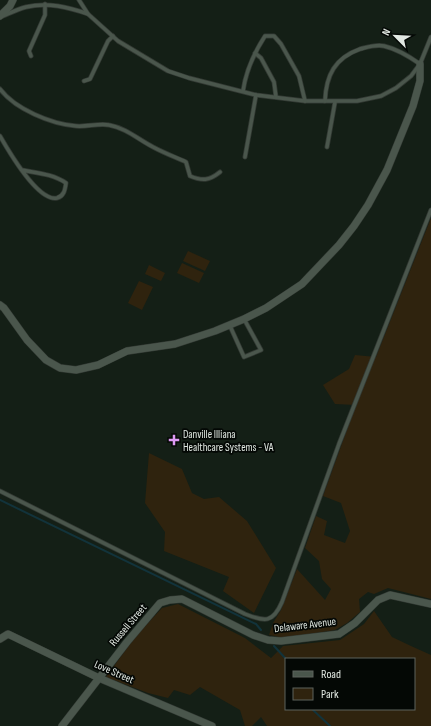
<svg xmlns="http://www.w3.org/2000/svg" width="431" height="726" viewBox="0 0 431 726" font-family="'Sofia Sans Condensed',sans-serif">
	<rect width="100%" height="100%" fill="#141f16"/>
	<g fill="#2f230e" fill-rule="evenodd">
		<path d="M431,218v381l-43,-11 -14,6 -6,-2 -9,7 1,13 -13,11 -12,7 -50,8 -16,-3 4,-12 8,-13 16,-41 28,31 6,-11 -9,-10 -3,-18 -14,-13 11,-32 11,5 -3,14 21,8 5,-12 -9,-28 -18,-7 33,-91 -21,-1 -12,-19 26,-16 6,-14 21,2z"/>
		<path d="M188,251l22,10 -5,10 -22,-10z"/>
		<path d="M182,263l22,10 -5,10 -22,-10z"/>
		<path d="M149,265l16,8 -4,8 -16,-7z"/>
		<path d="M139,281l14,6 -11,23 -14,-7z"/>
		<path d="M149,453l33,16 10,24 12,6 15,-2 28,24 29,47 -22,45 -31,-22 6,-14 -65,-26 1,-19 -20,-29z"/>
		<path d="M178,604l67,34 26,20 12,-12 57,-6 24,-16 10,-13 18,26 19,9 20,9v71h-164l-6,-9 -9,9h-7l-5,-16 -40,-23 -10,8 -16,-5 -6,8 -20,-5 -42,-16 30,-41 26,-28zM286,659h128v50h-128z"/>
	</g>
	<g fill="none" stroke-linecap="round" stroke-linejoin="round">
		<g stroke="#12333b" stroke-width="2">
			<path d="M0,500l256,124 5,6"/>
			<path d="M274,646l12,13"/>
			<path d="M312,709l18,17"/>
		</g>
		<defs>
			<g id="lane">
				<path d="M79,0l9,14 30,27 50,30 21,7 67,17 49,6h52l24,-5 15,-8 15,-12 9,-12 11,-27"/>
				<path d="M3,16c7,-3 15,-7 23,-9 22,-5 42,0 62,7"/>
				<path d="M255,53l6,5 13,24 2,15"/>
				<path d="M31,56l-2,-5 16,-36v-11"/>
				<path d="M84,81l6,-2 18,-38 5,-5"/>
				<path d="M0,89c15,20 51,35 76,37 11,1 23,-3 33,-1 17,3 30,15 44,22 11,6 22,10 33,15l4,14c12,5 19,5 30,-4"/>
				<path d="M243,91c3,-21 11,-38 22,-55h9l7,8 18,32 6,25"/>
				<path d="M325,101c1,-26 10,-43 35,-52 8,-2 16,-5 24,-3 13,3 26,11 36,18"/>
				<path d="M0,136c8,14 38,66 57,62 7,-2 8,-8 9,-15 -13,-9 -29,-10 -44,-13"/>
				<path d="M327,147l8,-45"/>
				<path d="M245,157l11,-62"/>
				<path d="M230,326l14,31 17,-7 -17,-31"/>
				<path d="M0,491l245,123c20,8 28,9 37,-12l57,-158 92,-234"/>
			</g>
			<g id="street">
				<path d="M0,16l10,-10 3,-6"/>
				<path d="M0,305l4,3 23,32 19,20 14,8 16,2 22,-5 29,-14 48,-7 40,-13 29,-12 22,-11 36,-24 37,-39 15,-19 14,-21 19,-35 26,-64 7,-25v-17"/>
				<path d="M0,639l8,-5 91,44 113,48"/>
				<path d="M62,726l65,-84 33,-39 10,-3 12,-1 71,36 15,5 13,1 58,-7 16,-11 23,-23 12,-5 41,9"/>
			</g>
		</defs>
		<use href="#lane" stroke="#333a34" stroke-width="5"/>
		<use href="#street" stroke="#333a34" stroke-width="8"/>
		<use href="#lane" stroke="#4a564c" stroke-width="3.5"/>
		<use href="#street" stroke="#4a564c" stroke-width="7"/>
	</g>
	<path fill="#dd99f3" stroke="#040805" stroke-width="1.5" d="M172 434h4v4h4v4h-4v4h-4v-4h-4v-4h4z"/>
	<g text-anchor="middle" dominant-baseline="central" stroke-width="3.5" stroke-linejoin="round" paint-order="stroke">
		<g font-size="11" fill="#e1e8e2" stroke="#040805" text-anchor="start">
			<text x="183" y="434">Danville Illiana<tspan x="183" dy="13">Healthcare Systems - VA</tspan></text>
		</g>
		<g font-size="11" fill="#e1e8e2" stroke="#040805">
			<text transform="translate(128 625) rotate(-50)">Russell Street</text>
			<text transform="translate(305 625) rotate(-7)">Delaware Avenue</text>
			<text transform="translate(114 672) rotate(24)">Love Street</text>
		</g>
	</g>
	<rect x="285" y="658" width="130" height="52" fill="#040805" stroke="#5c625d"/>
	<rect x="293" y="671" width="20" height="6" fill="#4a564c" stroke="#5c625d"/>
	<text x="321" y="678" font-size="12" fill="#e1e8e2">Road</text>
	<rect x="293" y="688" width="20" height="12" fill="#2f230e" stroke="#5c625d"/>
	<text x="321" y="698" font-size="12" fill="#e1e8e2">Park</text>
	<g transform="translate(395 36) rotate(294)" stroke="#040805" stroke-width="3" paint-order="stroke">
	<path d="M0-3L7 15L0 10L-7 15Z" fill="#e1e8e2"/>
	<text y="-6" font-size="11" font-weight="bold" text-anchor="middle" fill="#e1e8e2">N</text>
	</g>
</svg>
